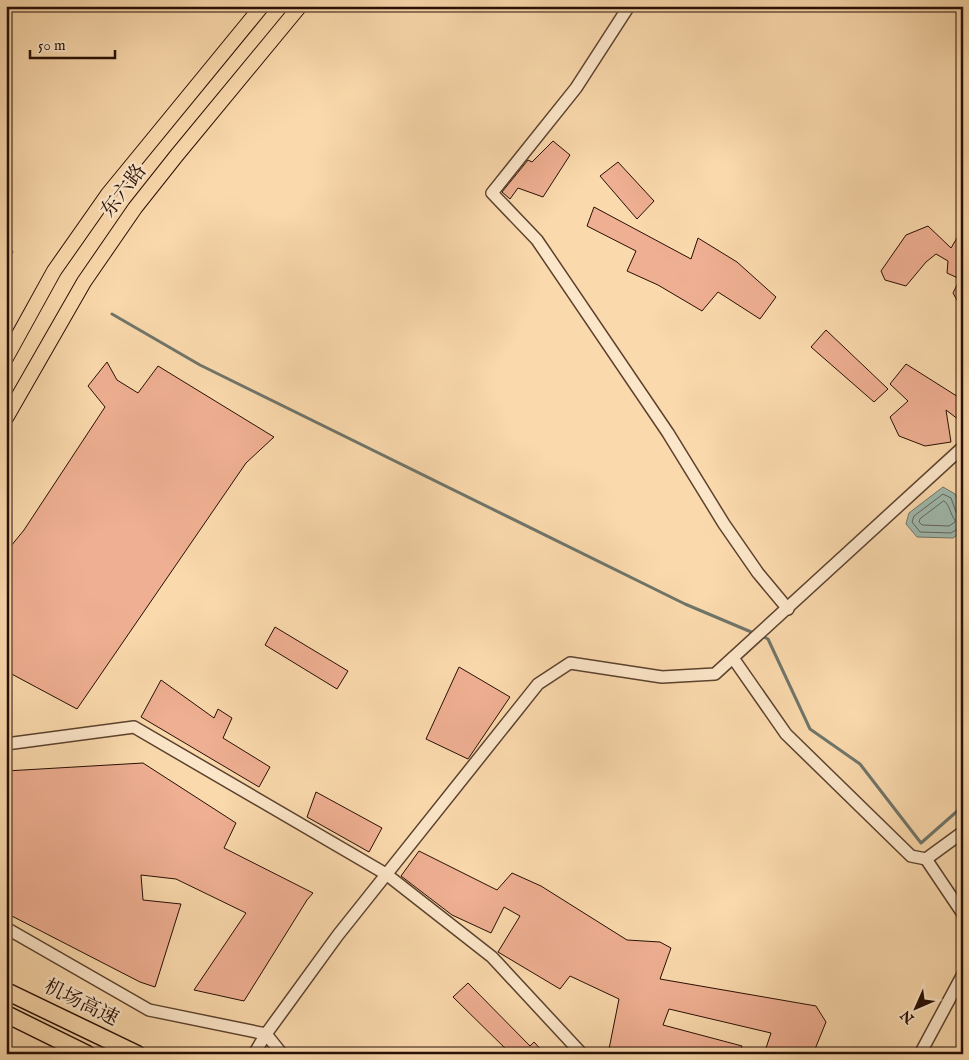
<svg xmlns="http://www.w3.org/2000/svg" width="969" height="1060" viewBox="0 0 969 1060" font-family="'IM FELL English','Noto Serif SC',serif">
	<rect width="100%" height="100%" fill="#fad9ac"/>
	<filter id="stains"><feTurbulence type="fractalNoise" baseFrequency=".004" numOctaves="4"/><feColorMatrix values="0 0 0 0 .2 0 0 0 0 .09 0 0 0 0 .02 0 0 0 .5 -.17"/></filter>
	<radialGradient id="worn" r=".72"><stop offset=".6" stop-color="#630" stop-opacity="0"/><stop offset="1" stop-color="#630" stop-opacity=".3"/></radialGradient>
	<path fill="#9fb9ae" stroke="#6f756a" d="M943,487l12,7 5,10 3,27 -10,7 -36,-1 -11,-13 3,-11z"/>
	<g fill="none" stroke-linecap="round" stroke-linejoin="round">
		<g stroke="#636459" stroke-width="1">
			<path d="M944,501c6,4 6,13 11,19v2l-6,4 -27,-1 -3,-3 1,-3z"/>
			<path d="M963,514l-7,-2 -5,-14 -8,-4 -29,22 -2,6 8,10 31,1 8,-5 4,-1"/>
		</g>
		<g stroke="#6f756a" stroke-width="3">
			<path d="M6,248l6,4"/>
			<path d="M112,314l88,51 485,239 71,30"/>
			<path d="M762,636l6,3 42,90 50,35 61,79 42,-37"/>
		</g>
	</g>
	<g fill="#efaf92" stroke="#270f04">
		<path d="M553,141l17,14 -27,42 -25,-9 -8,11 -8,-7 26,-32 4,2z"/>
		<path d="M618,162l36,39 -17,18 -37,-43z"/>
		<path d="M594,207l97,52 7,-21 39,24 39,35 -16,22 -42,-27 -16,19 -44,-26 -31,-14 9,-20 -49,-25z"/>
		<path d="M928,226l23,22 6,-10 6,4v69l-10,-18 7,-14 -13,-6 1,-12 -12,-7 -10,8 -20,24 -21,-6 -4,-9 25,-36z"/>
		<path d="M826,330l62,59 -14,13 -63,-55z"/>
		<path d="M107,362l10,18 21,13 20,-27 116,71 -28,26 -169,246 -71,-38v-119l18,-22 81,-123 -17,-21z"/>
		<path d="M906,364l57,36v23l-17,-13 5,32 -26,4 -26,-10 -9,-19 18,-16 -18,-17z"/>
		<path d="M275,627l73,44 -11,18 -72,-44z"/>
		<path d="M459,667l51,30 -42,62 -42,-20z"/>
		<path d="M161,680l53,38 4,-9 14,9 -9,20 47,29 -11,20 -118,-70z"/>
		<path d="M143,763l93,60 -12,25 89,45 -6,7 -63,101 -50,-11 52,-77 -70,-34 -35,-4 2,25 38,4 -26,83 -15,-5 -134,-69v-142z"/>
		<path d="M316,792l66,36 -13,24 -62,-35z"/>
		<path d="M419,851l78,39 15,-17 29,13 86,54 33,2 11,6 -11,31 156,27 10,16 -13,32h-49l7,-21 -102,-24 -6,16 79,21 -2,8h-132l11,-55 -49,-23 -10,13 -62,-37 22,-36 -16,-9 -13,26 -39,-18 -51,-39z"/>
		<path d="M468,983l62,63 4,-4 11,12h-34l-58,-57z"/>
	</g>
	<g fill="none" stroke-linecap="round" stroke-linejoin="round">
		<defs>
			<g id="minor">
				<path d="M629,6l-53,82 -84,105 45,47 131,193 56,91 34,49 30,36"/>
				<path d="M733,658l53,76 125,122 15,3 37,-27"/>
				<path d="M6,744l128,-17 252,147 106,83 90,97"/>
				<path d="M926,859l37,55"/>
				<path d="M6,928l143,82 117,24 72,-99 200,-251 32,-21 92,14 53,-3 248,-227"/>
				<path d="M254,1054l12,-20 16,20"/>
				<path d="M920,1054l43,-80"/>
			</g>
			<g id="major">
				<path d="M6,358l48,-87 54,-77 154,-188"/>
				<path d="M6,418l78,-136 51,-74 42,-53 123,-149"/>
			</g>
			<g id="highway">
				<path d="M6,991l131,63"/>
				<path d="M6,1014l81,40"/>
			</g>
		</defs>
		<use href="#minor" stroke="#5c422e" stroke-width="14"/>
		<use href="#major" stroke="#270f04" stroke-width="16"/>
		<use href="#highway" stroke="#270f04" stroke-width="19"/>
		<use href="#minor" stroke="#fce6c9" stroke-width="11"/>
		<use href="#major" stroke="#fad9ac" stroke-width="14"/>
		<use href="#highway" stroke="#fad9ac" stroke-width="16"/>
	</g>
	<g text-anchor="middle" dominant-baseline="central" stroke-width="5" stroke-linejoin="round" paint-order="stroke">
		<g font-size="20" fill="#270f04" stroke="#fce6c9">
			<text transform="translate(124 191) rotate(-53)">东六路</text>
			<text transform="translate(81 1003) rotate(26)">机场高速</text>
		</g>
	</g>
	<rect width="969" height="1060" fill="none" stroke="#fad9ac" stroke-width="25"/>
	<rect x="8" y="8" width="954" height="1045" fill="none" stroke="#270f04" stroke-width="2.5"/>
	<rect x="12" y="12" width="944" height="1035" fill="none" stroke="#270f04"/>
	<g transform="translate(916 1008) rotate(225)" stroke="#fce6c9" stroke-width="4" paint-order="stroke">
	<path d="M0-4L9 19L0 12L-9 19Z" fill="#270f04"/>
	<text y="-8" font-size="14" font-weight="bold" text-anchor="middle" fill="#270f04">N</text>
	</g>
	<path d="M30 50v8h85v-8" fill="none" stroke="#270f04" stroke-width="2.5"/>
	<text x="38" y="50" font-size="15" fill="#270f04" stroke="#fce6c9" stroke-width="4" paint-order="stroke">50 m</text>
	<rect width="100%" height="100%" filter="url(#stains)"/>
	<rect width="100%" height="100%" fill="url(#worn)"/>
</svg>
